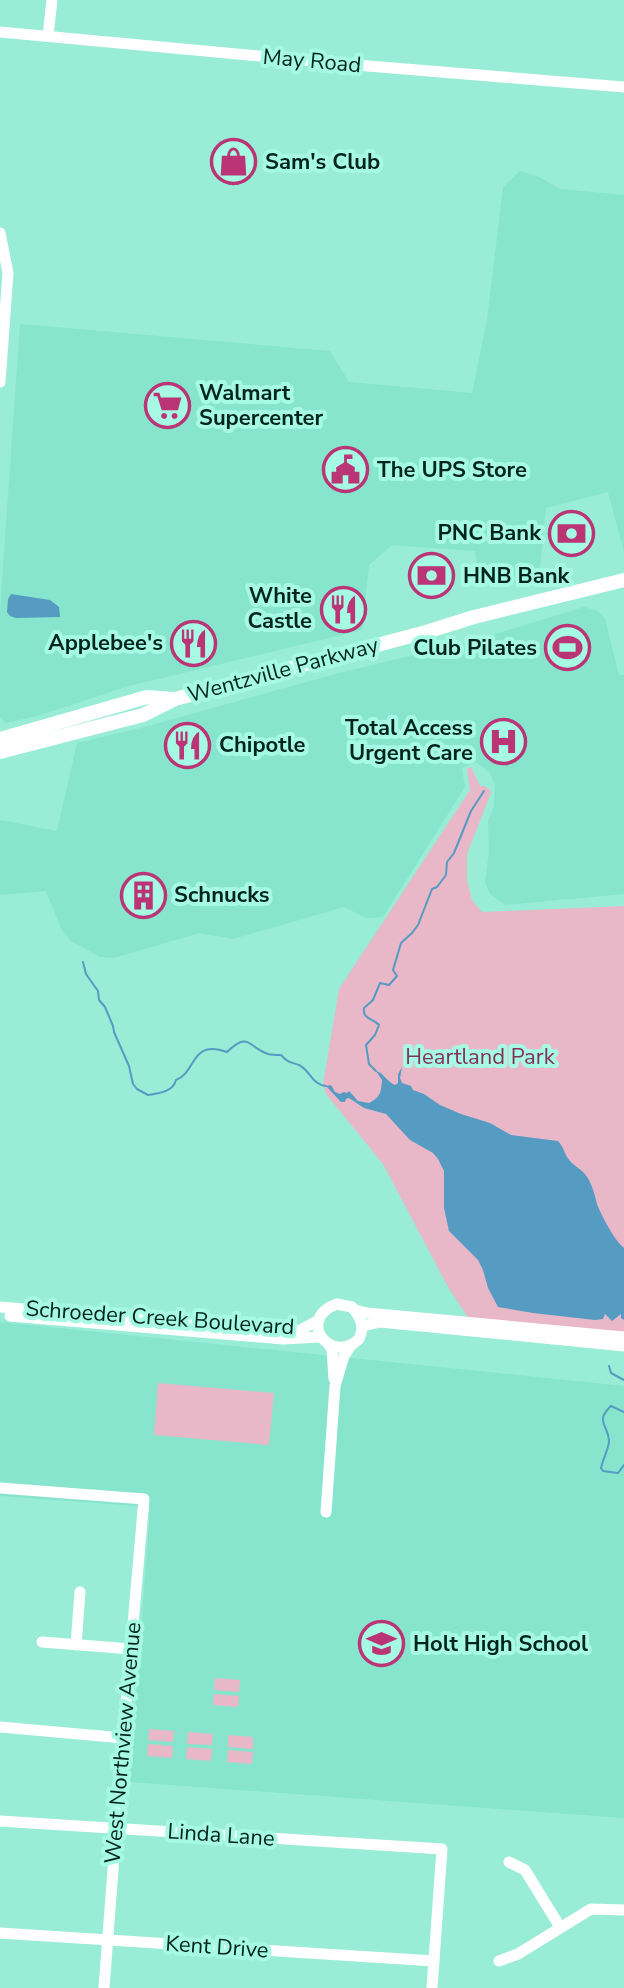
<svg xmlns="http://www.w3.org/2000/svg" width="624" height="1988" viewBox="0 0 624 1988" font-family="'Nunito Sans',sans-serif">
	<rect width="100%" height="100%" fill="#99ecd6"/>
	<g fill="#86e5cc">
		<path d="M520,171l19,6 21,12 64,6v357l-16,-60 -62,16 -7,69 -10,5 -41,3 -9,-5 -4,-29 -83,-6 -23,20 -7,65 -233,56 -92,30 -31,7 -6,-5v-108l20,-286 310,27 19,31 123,11 15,-73 16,-133z"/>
		<path d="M584,607l14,4 7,8 14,56h5v219l-119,11 -15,-11 -5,-12 4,-30 -1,-31 6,-15 1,-21 -6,-13 -13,-10 -14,6 3,19 -82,130 -17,1 -22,-11 -111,32 -34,-6 -85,25 -14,-1 -29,-16 -9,-11 -16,-39 -46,4v-75l57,11 20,-88 64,-15 198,-55 130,-31z"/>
		<path d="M0,1322l624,64v432l-494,-36 20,-275 -150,-11z"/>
	</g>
	<g fill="#e8b8c9">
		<path d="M471,767l9,19h5l5,4 1,3 -24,61v27l5,19 10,12 142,-6v427l-155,-14 -21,-32 -65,-123 -57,-70 -3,-10 16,-95 131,-199 -3,-21z"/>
		<path d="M158,1383l116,10 -5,52 -115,-10z"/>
		<path d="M215,1678l25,2 -1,12 -25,-2z"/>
		<path d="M214,1694l25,2 -1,11 -25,-2z"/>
		<path d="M149,1729l25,2 -1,11 -25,-2z"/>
		<path d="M188,1732l25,2 -1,11 -25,-1z"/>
		<path d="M228,1735l25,2v12l-25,-2z"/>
		<path d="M148,1744l25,2 -1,12 -25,-2z"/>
		<path d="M187,1747l25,2 -1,12 -25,-2z"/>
		<path d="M228,1750l25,2 -1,12 -25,-2z"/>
	</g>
	<g fill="#559bc2">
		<path d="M11,594l39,6 9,7 1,10 -44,1 -6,-2 -3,-4 1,-13z"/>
		<path d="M402,1067l-2,11 2,5 9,3 2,4 11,4 16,11 21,9 29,9 21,12 47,6c5,5 6,11 9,16 7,11 15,10 22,23 4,8 6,16 8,24 4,11 18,37 27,44v72l-3,-2v-4l-9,7 -7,-7 -2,5 -8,1 -62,-7 -35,-6 -10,-19 -5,-18 -5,-10 -29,-29 -5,-23v-37l-6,-12 -5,-6 -23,-13 -24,-26 -22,-6 -15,-10 -3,1 -1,3h-4l-15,-16 5,-1 4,7 5,2 4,-2 3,1 2,-2 9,10 11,2c12,-6 12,-11 13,-23l-6,-9c8,2 11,11 19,14l3,-2v-9z"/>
	</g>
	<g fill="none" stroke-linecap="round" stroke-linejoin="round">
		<g stroke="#559bc2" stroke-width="2">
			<path d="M83,962l3,12 12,17 1,9 6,7 8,19 1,6 15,34 4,18 4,5 11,6c11,-2 25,-3 28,-15 21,-8 14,-41 51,-28 22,-21 21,-5 41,2 4,1 10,1 13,1 7,8 10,7 18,10 12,6 12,19 27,21"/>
			<path d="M376,1071l-7,-7 -3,-19 9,-10 4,-10c-5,-6 -17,-6 -15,-17l9,-8 7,-17 9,2 8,-9 -4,-6 8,-27 11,-10 6,-8 14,-36 5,-2 9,-12 1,-13 7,-9 17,-42 13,-20"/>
			<path d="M609,1366l2,7 13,7"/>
			<path d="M624,1412l-13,-6c-17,16 -2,19 -2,36 -1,8 -6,17 -8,26l2,3 15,2 6,-8"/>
		</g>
		<g stroke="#fff" stroke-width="11">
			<path d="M0,32l356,33 268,22"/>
			<path d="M48,36l4,-36"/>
			<path d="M0,233l8,40 -8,109"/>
			<path d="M337,1304l15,3c9,11 13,19 7,32 -28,27 -64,-20 -22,-35z"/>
			<path d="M0,1307l290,24 10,-1 19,-10"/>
			<path d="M355,1310l12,3 257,24"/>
			<path d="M10,1316l273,23 37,-2"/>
			<path d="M363,1326l17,-4 244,24"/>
			<path d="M329,1345l3,4 2,30"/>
			<path d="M0,1488l144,11 -21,239 -19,250"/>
			<path d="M326,1512l9,-126 9,-30 7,-11"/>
			<path d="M42,1642l89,7"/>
			<path d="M76,1645l4,-53"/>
			<path d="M0,1727l123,11"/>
			<path d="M0,1821l442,28 -10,139"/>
			<path d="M509,1862l16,8 35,57"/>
			<path d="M0,1933l434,28"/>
			<path d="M499,1961l19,-7 73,-45 33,1"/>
		</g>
		<g stroke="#fff" stroke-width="14">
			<path d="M0,739l147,-42 27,2"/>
			<path d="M0,752l143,-37 32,-16 251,-67 48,-15 150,-37"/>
		</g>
	</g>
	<defs>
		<symbol id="shop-ring" viewBox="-11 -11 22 22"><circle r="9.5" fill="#a6fae3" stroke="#bb3576" stroke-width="1.5"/><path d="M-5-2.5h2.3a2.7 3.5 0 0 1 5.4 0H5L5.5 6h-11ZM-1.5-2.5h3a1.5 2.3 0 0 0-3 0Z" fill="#bb3576"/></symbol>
		<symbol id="supermarket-ring" viewBox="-11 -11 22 22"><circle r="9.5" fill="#a6fae3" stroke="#bb3576" stroke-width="1.5"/><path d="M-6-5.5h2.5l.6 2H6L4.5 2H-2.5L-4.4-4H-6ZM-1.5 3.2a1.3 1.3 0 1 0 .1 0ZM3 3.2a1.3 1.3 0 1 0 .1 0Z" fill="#bb3576"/></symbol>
		<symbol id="civic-ring" viewBox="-11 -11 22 22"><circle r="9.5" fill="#a6fae3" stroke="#bb3576" stroke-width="1.5"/><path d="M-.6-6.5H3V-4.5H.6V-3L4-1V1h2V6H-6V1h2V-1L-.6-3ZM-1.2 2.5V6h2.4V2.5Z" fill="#bb3576"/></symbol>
		<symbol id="bank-ring" viewBox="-11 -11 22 22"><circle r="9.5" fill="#a6fae3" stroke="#bb3576" stroke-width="1.5"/><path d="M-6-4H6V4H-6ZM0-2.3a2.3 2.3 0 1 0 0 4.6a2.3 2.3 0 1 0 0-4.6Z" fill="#bb3576"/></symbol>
		<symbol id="restaurant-ring" viewBox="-11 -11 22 22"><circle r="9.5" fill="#a6fae3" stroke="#bb3576" stroke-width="1.5"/><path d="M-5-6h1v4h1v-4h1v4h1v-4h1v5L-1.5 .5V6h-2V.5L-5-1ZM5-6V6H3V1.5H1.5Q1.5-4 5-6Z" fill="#bb3576"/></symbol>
		<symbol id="stadium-ring" viewBox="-11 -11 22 22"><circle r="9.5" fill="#a6fae3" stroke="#bb3576" stroke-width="1.5"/><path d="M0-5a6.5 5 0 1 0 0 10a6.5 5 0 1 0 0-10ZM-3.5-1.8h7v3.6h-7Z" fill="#bb3576"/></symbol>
		<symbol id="hospital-ring" viewBox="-11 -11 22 22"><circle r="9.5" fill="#a6fae3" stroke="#bb3576" stroke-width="1.5"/><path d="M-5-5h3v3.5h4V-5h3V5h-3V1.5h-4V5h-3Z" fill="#bb3576"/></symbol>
		<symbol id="building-ring" viewBox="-11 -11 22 22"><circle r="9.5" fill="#a6fae3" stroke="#bb3576" stroke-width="1.5"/><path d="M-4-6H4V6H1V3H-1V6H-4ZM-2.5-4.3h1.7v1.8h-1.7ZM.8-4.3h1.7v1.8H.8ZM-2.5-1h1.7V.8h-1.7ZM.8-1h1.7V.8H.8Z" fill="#bb3576"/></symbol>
		<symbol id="school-ring" viewBox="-11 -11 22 22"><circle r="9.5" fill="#a6fae3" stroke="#bb3576" stroke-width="1.5"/><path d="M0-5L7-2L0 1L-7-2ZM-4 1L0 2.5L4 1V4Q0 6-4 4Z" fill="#bb3576"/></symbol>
	</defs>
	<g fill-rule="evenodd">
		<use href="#shop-ring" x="208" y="136" width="51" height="51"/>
		<use href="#supermarket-ring" x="142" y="380" width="51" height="51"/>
		<use href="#civic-ring" x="320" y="444" width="51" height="51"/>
		<use href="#bank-ring" x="546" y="508" width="51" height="51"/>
		<use href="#bank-ring" x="406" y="550" width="51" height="51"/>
		<use href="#restaurant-ring" x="318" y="584" width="51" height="51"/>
		<use href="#restaurant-ring" x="168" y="618" width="51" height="51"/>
		<use href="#stadium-ring" x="542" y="622" width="51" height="51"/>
		<use href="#hospital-ring" x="478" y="716" width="51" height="51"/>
		<use href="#restaurant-ring" x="162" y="720" width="51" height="51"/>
		<use href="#building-ring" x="118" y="870" width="51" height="51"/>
		<use href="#school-ring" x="356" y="1618" width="51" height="51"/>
	</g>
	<g text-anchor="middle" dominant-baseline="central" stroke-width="8" stroke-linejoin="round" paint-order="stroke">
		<g font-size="22" fill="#01251d" stroke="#a6fae3">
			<text transform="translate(312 61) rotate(5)">May Road</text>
			<text transform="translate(283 670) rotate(-15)">Wentzville Parkway</text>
			<text transform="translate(160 1318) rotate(4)">Schroeder Creek Boulevard</text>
			<text transform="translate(123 1743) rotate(-85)">West Northview Avenue</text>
			<text transform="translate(221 1835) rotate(4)">Linda Lane</text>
			<text transform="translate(217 1947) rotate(4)">Kent Drive</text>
		</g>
		<g font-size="22" font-weight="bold" fill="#01251d" stroke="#a6fae3" text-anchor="start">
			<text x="265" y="162">Sam's Club</text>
			<text x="199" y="393">Walmart<tspan x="199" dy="25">Supercenter</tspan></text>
			<text x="377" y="470">The UPS Store</text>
			<text x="541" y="533" text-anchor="end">PNC Bank</text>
			<text x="463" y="576">HNB Bank</text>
			<text x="312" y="596" text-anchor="end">White<tspan x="312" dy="25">Castle</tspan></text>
			<text x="163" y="643" text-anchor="end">Applebee's</text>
			<text x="537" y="648" text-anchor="end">Club Pilates</text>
			<text x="473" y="728" text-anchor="end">Total Access<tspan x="473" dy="25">Urgent Care</tspan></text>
			<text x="219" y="745">Chipotle</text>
			<text x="174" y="895">Schnucks</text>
			<text x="413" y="1644">Holt High School</text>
		</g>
		<g font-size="22" fill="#843157" stroke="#a6fae3">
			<text x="480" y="1057">Heartland Park</text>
		</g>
	</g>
</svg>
